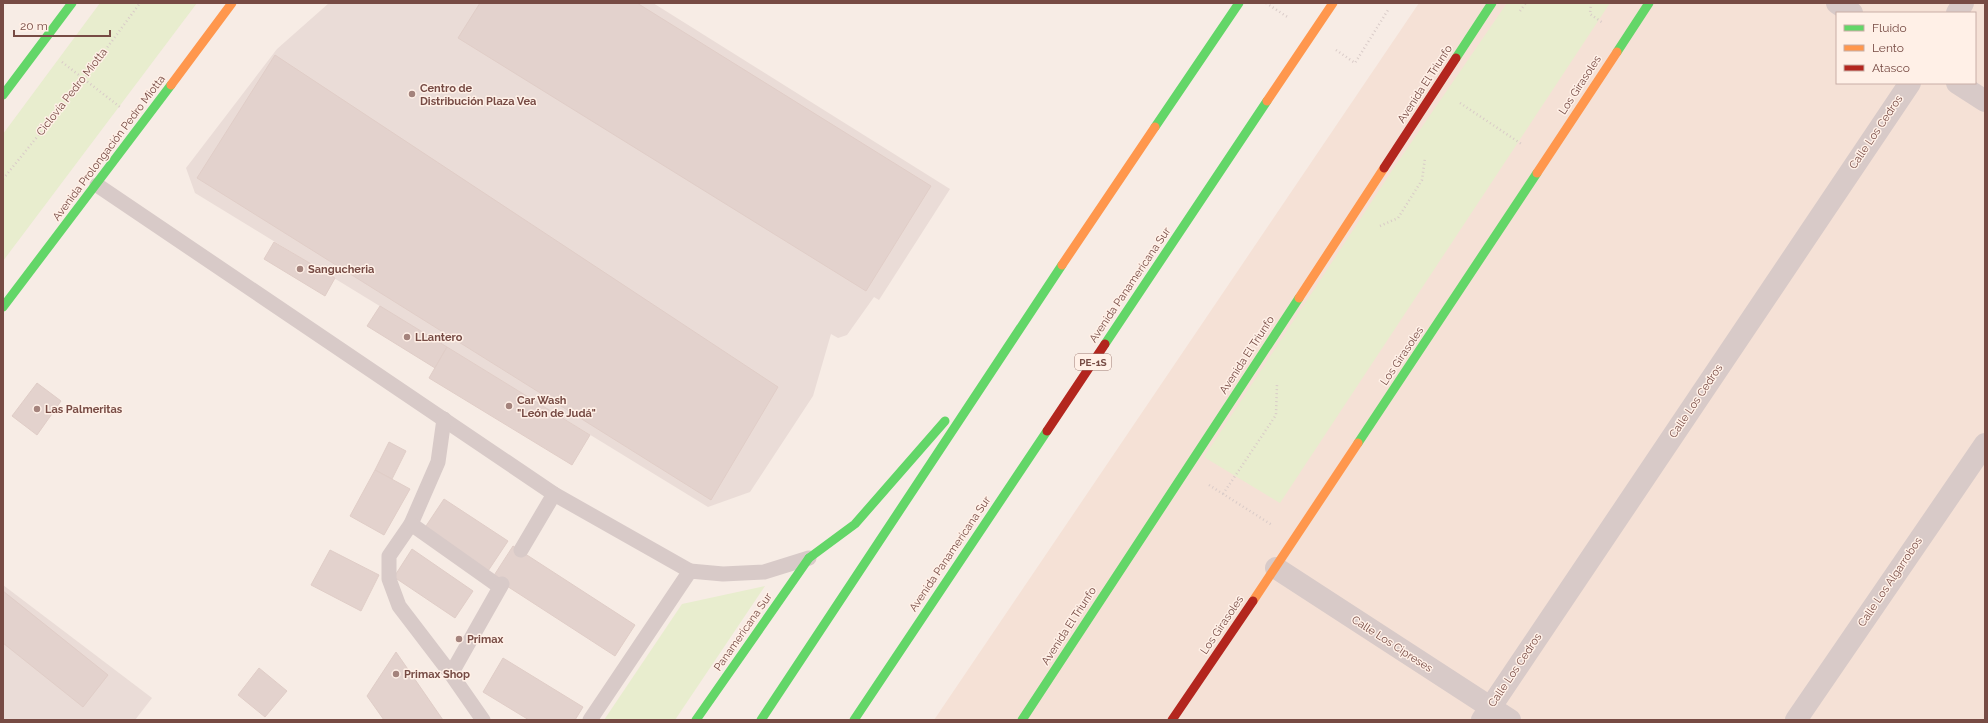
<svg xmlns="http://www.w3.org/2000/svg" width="1988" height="723" viewBox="0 0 1988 723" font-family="Raleway,sans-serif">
	<rect width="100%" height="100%" fill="#f7ece5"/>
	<path fill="#f5e1d6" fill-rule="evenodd" d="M1419,3h566v717h-1051zM1837,13h138v70h-138z"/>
	<g fill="#eadcd7">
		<path d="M329,3h324l297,186 -71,111 -5,-3 -27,38 -9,3 -7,-4 -18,62 -63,96 -42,15 -513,-314 -9,-25 91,-119z"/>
		<path d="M3,585l149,113 -17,22h-132z"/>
	</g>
	<g fill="#e8edce">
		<path d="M100,3h97l-194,258v-127z"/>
		<path d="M1507,3h103l-330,500 -76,-46 189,-288z"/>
		<path d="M765,586l-90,134h-71l78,-116z"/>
	</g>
	<g fill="#e3d2cd" stroke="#e0cdc7">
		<path d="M480,3h157l294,183 -65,105 -408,-253z"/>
		<path d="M275,55l503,332 -67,113 -514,-322z"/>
		<path d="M274,242l61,36 -10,18 -61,-37z"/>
		<path d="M380,306l67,41 -12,21 -68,-42z"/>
		<path d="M447,347l143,88 -18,30 -143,-87z"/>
		<path d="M37,383l24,18 -24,34 -25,-19z"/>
		<path d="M389,442l17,9 -14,28 -17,-9z"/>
		<path d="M375,470l35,19 -26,46 -34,-19z"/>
		<path d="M444,499l64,42 -20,30 -64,-42z"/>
		<path d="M513,546l122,79 -20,31 -122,-79z"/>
		<path d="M412,549l61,42 -18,27 -61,-41z"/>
		<path d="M330,550l49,25 -18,36 -50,-26z"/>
		<path d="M3,591l105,84 -25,32 -80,-64z"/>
		<path d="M396,652l47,68h-59l-17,-24z"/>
		<path d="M503,658l80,49 -8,13h-46l-46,-28z"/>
		<path d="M259,668l28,23 -22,26 -27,-22z"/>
	</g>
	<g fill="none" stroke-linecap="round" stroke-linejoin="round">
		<g stroke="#d9cbc8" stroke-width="2.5" stroke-dasharray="1 3" stroke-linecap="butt">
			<path d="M1266,3l23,15"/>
			<path d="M1591,3l-1,11 13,9"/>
			<path d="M1520,11l6,-8"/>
			<path d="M1336,50l19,13 33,-53"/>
			<path d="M62,62l58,45"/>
			<path d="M1460,103l63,42"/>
			<path d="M3,179l81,-100 56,-76"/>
			<path d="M1380,226l18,-8 24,-38 3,-22"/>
			<path d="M1209,485l63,40"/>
			<path d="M1223,494l53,-79 1,-31"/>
		</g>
		<g stroke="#d8cac8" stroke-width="15">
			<path d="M97,185l457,309 136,77"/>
			<path d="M444,419l-6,43 -27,62 -22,32v23l10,27 52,68"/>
			<path d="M411,524l89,63"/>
			<path d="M521,550l33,-56"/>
			<path d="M483,720l-32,-46 51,-90"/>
			<path d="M590,720l100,-149 33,3 41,-2 45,-14"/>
		</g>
		<g stroke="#d8cac8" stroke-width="22">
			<path d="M1837,3l15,10"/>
			<path d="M1957,13l6,-10"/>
			<path d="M1957,83l28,18"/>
			<path d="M1276,568l234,152"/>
			<path d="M1482,720l428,-637"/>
			<path d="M1796,720l189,-276"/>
		</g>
		<g stroke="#63d668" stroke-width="9">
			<path d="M1617,52l32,-49"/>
			<path d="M1456,58l36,-55"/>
			<path d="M3,95l69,-92"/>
			<path d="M1155,127l84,-124"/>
			<path d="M3,307l168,-222"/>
			<path d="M1105,344l162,-243"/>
			<path d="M1358,443l179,-270"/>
			<path d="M809,558l46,-34 90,-103"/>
			<path d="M696,720l113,-162"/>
			<path d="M761,720l301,-455"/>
			<path d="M854,720l193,-289"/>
			<path d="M1022,720l277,-422"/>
		</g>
		<g stroke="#ff974d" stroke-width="9">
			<path d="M171,85l61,-82"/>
			<path d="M1267,101l66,-98"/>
			<path d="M1537,173l80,-121"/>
			<path d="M1062,265l93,-138"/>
			<path d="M1299,298l85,-130"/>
			<path d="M1253,601l105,-158"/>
		</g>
		<g stroke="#b3261e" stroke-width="9">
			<path d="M1384,168l72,-110"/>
			<path d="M1047,431l58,-87"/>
			<path d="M1172,720l81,-119"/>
		</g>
	</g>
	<g fill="#a4837c" stroke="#fff0e7" stroke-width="1.5">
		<circle cx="412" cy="94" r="4"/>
		<circle cx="300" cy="269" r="4"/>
		<circle cx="407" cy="337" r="4"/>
		<circle cx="509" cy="406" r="4"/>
		<circle cx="37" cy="409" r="4"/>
		<circle cx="459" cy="639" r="4"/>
		<circle cx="396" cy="674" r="4"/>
	</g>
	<g text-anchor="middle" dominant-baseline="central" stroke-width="3" stroke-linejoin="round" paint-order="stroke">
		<rect fill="#fff0e7" stroke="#a07c75" stroke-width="1" x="1075" y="354" width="36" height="16" rx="3"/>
		<g font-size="10" font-weight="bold" fill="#774b44">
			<text x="1093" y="362">PE-1S</text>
		</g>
		<g font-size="11" fill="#774b44" stroke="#fff0e7">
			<text transform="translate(1425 84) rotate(-57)">Avenida El Triunfo</text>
			<text transform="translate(1580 85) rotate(-57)">Los Girasoles</text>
			<text transform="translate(72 92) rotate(-52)">Ciclovía Pedro Miotta</text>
			<text transform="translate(1876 132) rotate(-56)">Calle Los Cedros</text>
			<text transform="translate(109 148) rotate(-53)">Avenida Prolongación Pedro Miotta</text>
			<text transform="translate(1130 285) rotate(-56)">Avenida Panamericana Sur</text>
			<text transform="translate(1247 355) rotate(-57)">Avenida El Triunfo</text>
			<text transform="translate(1402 356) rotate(-56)">Los Girasoles</text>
			<text transform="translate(1696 401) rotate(-56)">Calle Los Cedros</text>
			<text transform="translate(950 554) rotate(-56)">Avenida Panamericana Sur</text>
			<text transform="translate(1890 582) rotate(-56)">Calle Los Algarrobos</text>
			<text transform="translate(1222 625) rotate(-56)">Los Girasoles</text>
			<text transform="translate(1069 626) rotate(-57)">Avenida El Triunfo</text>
			<text transform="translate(743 632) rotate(-55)">Panamericana Sur</text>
			<text transform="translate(1392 644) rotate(33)">Calle Los Cipreses</text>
			<text transform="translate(1515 670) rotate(-56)">Calle Los Cedros</text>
		</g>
		<g font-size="11" font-weight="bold" fill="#774b44" stroke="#fff0e7" text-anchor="start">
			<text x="420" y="88">Centro de<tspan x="420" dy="13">Distribución Plaza Vea</tspan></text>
			<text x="308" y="269">Sangucheria</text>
			<text x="415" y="337">LLantero</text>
			<text x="517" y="400">Car Wash<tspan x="517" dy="13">"León de Judá"</tspan></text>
			<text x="45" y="409">Las Palmeritas</text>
			<text x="467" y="639">Primax</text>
			<text x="404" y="674">Primax Shop</text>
		</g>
	</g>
	<rect width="1988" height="723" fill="none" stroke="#774b44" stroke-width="8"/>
	<rect x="1836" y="12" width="140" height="72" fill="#fff0e7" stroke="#c9aea6"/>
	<rect x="1844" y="25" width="20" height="6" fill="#63d668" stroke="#c9aea6"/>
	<text x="1872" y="32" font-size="12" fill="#774b44">Fluido</text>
	<rect x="1844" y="45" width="20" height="6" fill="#ff974d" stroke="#c9aea6"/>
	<text x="1872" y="52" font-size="12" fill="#774b44">Lento</text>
	<rect x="1844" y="65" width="20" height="6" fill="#b3261e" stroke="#c9aea6"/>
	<text x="1872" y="72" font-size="12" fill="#774b44">Atasco</text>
	<path d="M14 30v6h96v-6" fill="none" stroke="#774b44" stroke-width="2"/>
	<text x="20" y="30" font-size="12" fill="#774b44" stroke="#fff0e7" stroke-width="3" paint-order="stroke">20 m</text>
</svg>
